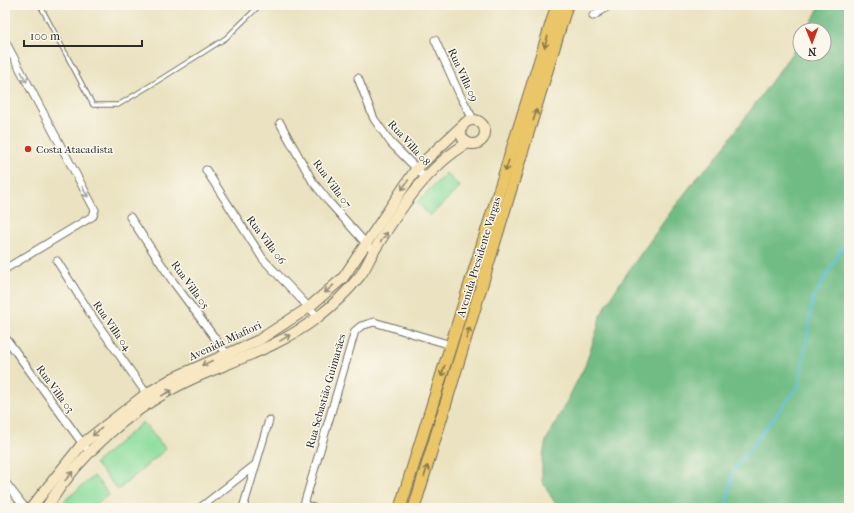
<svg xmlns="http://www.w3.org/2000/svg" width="854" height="513" viewBox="0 0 854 513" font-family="'IM FELL French Canon',serif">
	<rect width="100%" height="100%" fill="#fbf7ec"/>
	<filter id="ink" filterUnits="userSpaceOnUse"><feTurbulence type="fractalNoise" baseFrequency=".025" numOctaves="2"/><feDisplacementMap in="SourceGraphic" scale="8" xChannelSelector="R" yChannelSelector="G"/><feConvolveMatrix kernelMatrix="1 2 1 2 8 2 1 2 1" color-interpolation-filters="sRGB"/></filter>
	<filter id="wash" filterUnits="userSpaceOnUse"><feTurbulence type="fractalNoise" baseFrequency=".012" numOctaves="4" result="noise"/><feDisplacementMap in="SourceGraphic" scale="16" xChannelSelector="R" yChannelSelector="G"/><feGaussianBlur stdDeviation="0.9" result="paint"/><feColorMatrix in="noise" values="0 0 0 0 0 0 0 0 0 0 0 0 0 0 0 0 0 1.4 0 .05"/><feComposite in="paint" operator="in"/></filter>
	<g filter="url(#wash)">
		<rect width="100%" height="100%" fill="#eae2c0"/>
		<g fill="#8cdd9d" stroke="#5c8464">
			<path d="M446,173l14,14 -30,29 -13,-14z"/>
			<path d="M143,422l23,27 -48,41 -23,-27z"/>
			<path d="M94,476l15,18 -17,14h-23l-6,-6z"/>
		</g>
		<path fill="#71bc84" stroke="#4e7458" d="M820,5h29v503h-291l-16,-27v-21l4,-19 39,-75 13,-39 2,-11 20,-33 50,-70 29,-38 14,-13 87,-120v12h24v-24h-16z"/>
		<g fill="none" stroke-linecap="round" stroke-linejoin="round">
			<path stroke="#5cbeda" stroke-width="2.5" d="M726,508l7,-37 66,-86 14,-87 36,-62"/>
		</g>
	</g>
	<g filter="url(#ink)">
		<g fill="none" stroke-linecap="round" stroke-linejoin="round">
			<defs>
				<path id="lane" d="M40,5l53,100h25l38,-23 70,-44 34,-33"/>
				<g id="street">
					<path d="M593,16l17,-11"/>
					<path d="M435,40l25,55 13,24"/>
					<path d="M5,41l90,169 -2,6 -88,53"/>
					<path d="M358,78l16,41 17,24 35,35"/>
					<path d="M280,123l33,59 16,20 40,45"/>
					<path d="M206,170l57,89 55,58"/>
					<path d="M130,217l44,66 55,74"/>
					<path d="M57,261l35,55 56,80"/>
					<path d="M5,337l80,110"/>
					<path d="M5,482l20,26"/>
					<path d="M304,505l10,3"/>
					<path d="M200,508l55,-43"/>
					<path d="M243,508l26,-88"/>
					<path d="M303,508l52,-177 6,-5 13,-4 77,23"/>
				</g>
				<g id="secondary">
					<circle cx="473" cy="132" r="12"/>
					<path d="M31,508l51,-64 64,-50 29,-17 84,-37 49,-32 35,-30 73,-109 45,-42"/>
					<path d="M46,508c35,-56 87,-102 148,-130 43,-19 85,-31 124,-61 14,-11 29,-25 41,-40 6,-7 10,-18 15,-26 23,-38 54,-86 94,-108"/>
				</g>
				<g id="primary">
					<path d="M400,508l157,-503"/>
					<path d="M414,508l153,-503"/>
				</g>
			</defs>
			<use href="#lane" stroke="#6e6b5f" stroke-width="5.5"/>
			<use href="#street" stroke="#6e6b5f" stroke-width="9"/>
			<use href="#secondary" stroke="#6e6b5f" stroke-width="12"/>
			<use href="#primary" stroke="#6e6b5f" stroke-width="13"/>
			<use href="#lane" stroke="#fff" stroke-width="3.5"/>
			<use href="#street" stroke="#fff" stroke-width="7"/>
			<use href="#secondary" stroke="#f7e8c3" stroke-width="10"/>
			<use href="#primary" stroke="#ebc669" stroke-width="11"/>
		</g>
		<defs><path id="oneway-shaft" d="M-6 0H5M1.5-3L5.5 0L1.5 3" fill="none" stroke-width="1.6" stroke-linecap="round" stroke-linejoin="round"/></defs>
		<g stroke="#8b784a">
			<use href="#oneway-shaft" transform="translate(546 42) rotate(107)"/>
			<use href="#oneway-shaft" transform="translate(535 115) rotate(-73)"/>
			<use href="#oneway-shaft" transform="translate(507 166) rotate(107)"/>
			<use href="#oneway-shaft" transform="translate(468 333) rotate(-73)"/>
			<use href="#oneway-shaft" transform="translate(443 371) rotate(107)"/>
			<use href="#oneway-shaft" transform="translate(426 471) rotate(-73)"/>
		</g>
		<g stroke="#a0a0a0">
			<use href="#oneway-shaft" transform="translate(24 77) rotate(62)"/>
			<use href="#oneway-shaft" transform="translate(85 192) rotate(62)"/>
		</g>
		<g stroke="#918a77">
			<use href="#oneway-shaft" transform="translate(405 185) rotate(124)"/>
			<use href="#oneway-shaft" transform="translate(384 237) rotate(-55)"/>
			<use href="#oneway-shaft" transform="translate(329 289) rotate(139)"/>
			<use href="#oneway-shaft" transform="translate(285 338) rotate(-31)"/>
			<use href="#oneway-shaft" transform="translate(207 363) rotate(155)"/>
			<use href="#oneway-shaft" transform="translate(167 393) rotate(-28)"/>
			<use href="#oneway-shaft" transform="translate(97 432) rotate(141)"/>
			<use href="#oneway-shaft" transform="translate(69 476) rotate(-50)"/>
		</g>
	</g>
	<circle fill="#c8321e" stroke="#fbf7ec" stroke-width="1.5" cx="28" cy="149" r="4"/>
	<g text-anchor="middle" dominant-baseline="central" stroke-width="3" stroke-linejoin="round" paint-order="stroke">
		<g font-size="11" fill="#2b2b2b" stroke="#fbf7ec">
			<text transform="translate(463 75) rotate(65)">Rua Villa 09</text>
			<text transform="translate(409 143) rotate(48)">Rua Villa 08</text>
			<text transform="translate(332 184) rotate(54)">Rua Villa 07</text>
			<text transform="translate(266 240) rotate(53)">Rua Villa 06</text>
			<text transform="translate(479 257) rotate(-73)">Avenida Presidente Vargas</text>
			<text transform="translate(190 285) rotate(54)">Rua Villa 05</text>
			<text transform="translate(112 326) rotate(55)">Rua Villa 04</text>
			<text transform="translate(225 341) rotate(-25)">Avenida Miafiori</text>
			<text transform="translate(55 389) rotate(54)">Rua Villa 03</text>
			<text transform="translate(326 391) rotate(-74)">Rua Sebastião Guimarães</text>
		</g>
		<g font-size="11" fill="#2b2b2b" stroke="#fbf7ec" text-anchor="start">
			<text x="36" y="149">Costa Atacadista</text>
		</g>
	</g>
	<rect width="854" height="513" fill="none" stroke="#fbf7ec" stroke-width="20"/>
	<g transform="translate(812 42) rotate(179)"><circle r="19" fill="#fbf7ec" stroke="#a8a59f"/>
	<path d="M0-3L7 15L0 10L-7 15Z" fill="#c8321e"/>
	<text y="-6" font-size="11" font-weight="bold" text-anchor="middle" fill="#2b2b2b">N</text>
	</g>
	<path d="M24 40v6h118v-6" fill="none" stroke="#2b2b2b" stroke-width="2"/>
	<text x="30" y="40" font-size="12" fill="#2b2b2b" stroke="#fbf7ec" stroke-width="3" paint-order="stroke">100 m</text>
</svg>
